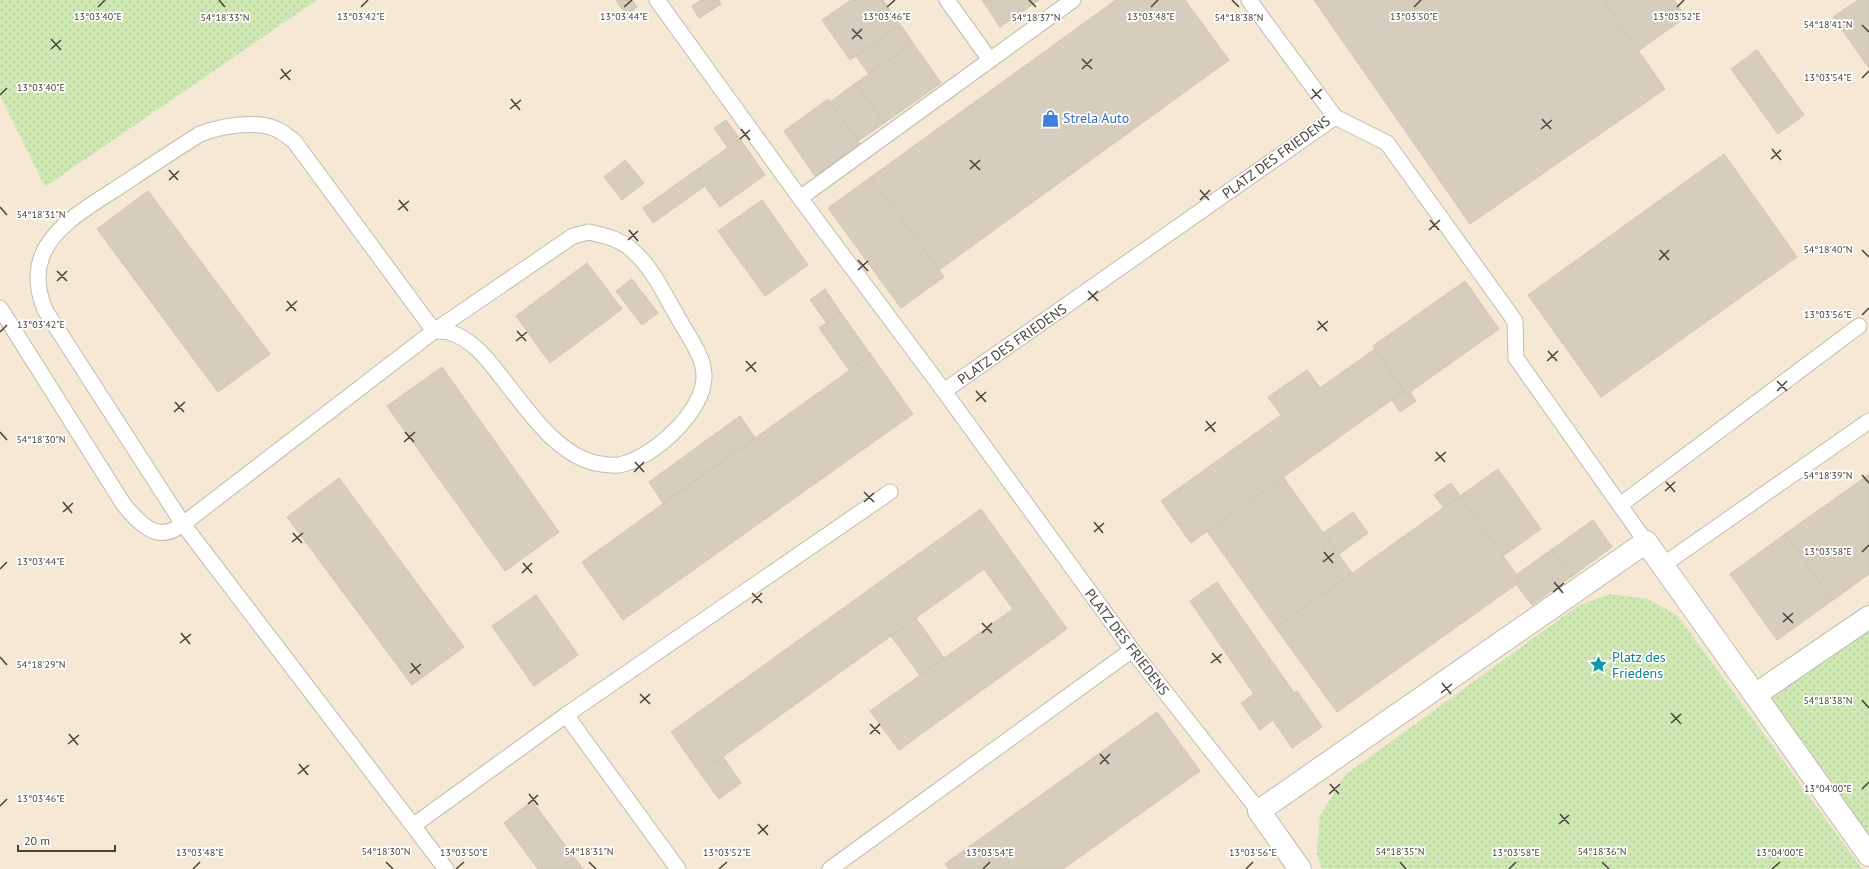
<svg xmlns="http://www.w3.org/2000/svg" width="1869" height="869" viewBox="0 0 1869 869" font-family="'PT Sans',sans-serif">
	<defs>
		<pattern id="grass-dots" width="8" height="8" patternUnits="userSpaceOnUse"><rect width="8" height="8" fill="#cfe7b2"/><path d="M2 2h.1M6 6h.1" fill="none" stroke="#b3c79a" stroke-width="1.8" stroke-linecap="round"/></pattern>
	</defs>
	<rect width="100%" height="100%" fill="#f4f1e9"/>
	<path fill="#f5e8d5" d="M317,0h1552v869h-1869v-774l46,92z"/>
	<g fill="url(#grass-dots)">
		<path d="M0,0h317l-272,187 -45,-92z"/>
		<path d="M1610,594l38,5 30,17 184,253h-540l-5,-15 3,-38 25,-41 234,-170z"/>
		<path d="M1869,617v238l-114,-160z"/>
	</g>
	<g fill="#d6cdbe" stroke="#d0c4b2">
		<path d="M616,0h16l5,7 -11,8z"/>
		<path d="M701,0h18l2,4 -22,14 -7,-12z"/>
		<path d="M851,0h32l17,24 -50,36 -28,-40z"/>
		<path d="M982,0h57l-39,27z"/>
		<path d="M1116,0h69l44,60 -290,210 -68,-93z"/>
		<path d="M1314,0h289l62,89 -195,135z"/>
		<path d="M1603,0h71l12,17 -48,34z"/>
		<path d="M1858,0h11v68l-36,-51z"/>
		<path d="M900,24l13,19 -44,31 -13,-18z"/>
		<path d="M913,43l28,40 -57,40 -28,-40z"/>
		<path d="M1757,50l47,65 -26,19 -47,-65z"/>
		<path d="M856,83l28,40 -26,18 -28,-39z"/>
		<path d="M828,99l32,45 -45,32 -31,-45z"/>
		<path d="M726,120l14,19 -12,9 -14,-20z"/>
		<path d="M740,139l25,36 -45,32 -15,-21 -52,37 -10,-15z"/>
		<path d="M1724,154l73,103 -196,140 -73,-102z"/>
		<path d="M625,160l19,23 -22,17 -18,-23z"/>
		<path d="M871,177l73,100 -43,31 -73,-100z"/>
		<path d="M148,191l122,163 -52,38 -121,-163z"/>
		<path d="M762,200l46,65 -43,31 -47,-65z"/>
		<path d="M587,263l35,46 -72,54 -34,-47z"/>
		<path d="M632,279l26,34 -16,12 -26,-34z"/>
		<path d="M1465,281l34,48 -92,65 -34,-48z"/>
		<path d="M825,289l16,24 -14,10 -17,-23z"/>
		<path d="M841,313l30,42 -21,16 -31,-43z"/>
		<path d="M1375,349l29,42 -213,152 -30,-42 120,-86 -13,-18 39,-27 13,18z"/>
		<path d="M871,355l42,59 -290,206 -41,-58z"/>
		<path d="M442,367l117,165 -54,39 -118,-165z"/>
		<path d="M1404,391l3,3 3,-2 6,9 -16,11 -8,-12z"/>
		<path d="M740,416l15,22 -92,65 -14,-21z"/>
		<path d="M1498,469l43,60 -38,27 -43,-60z"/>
		<path d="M1869,474v26l-12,-17z"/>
		<path d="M1283,477l69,96 -76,55 -69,-97z"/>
		<path d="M339,478l125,169 -52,38 -125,-168z"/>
		<path d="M1451,483l9,13 -16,12 -10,-13z"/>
		<path d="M1857,483l12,17v74l-36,26 -48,-66z"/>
		<path d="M1460,496l61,85 -184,131 -61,-84z"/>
		<path d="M981,509l86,120 -168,121 -29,-39 143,-102 -29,-40 -284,204 -29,-41z"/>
		<path d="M1353,512l15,21 -29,21 -16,-21z"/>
		<path d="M1593,520l19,27 -41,30 -20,-27z"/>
		<path d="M1785,534l48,66 -56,40 -47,-66z"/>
		<path d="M1551,550l20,27 -39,28 -16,-21 5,-3 -5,-6z"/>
		<path d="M1217,582l77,111 3,-2 25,36 -30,21 -19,-28 -13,10 -19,-27 13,-9 -64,-93z"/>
		<path d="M536,595l42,60 -44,31 -42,-60z"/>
		<path d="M916,618l28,40 -24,17 -29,-39z"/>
		<path d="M1157,712l43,59 -137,98h-114l-4,-5z"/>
		<path d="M723,757l18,26 -22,16 -19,-26z"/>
		<path d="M532,801l51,68h-45l-34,-46z"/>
	</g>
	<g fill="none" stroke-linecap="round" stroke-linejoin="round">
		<defs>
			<g id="service">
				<path d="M657,0l143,198 144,193 188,259 127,161"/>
				<path d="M990,60l83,-60"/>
				<path d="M1335,117l52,26 128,178 1,37 130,184"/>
				<path d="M800,198l190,-138 -43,-60"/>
				<path d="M589,232c16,4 32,7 44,19 21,18 33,47 47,70 6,11 14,22 19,34 3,5 5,15 5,21 1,35 -52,83 -85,89 -7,1 -17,-1 -24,-2 -41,-10 -71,-58 -96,-89 -13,-17 -28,-35 -50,-42 -5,-1 -10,-1 -15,-1l139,-95z"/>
				<path d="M0,308l124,197c17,20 34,39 59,19l251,-193 -140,-190c-6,-4 -11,-9 -18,-12 -21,-9 -55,-3 -76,5 -24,15 -48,31 -72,47 -28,19 -74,42 -86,75 -7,19 -4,36 3,54l138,214 263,345"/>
				<path d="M944,391l391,-274 -86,-117"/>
				<path d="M1620,505l239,-179"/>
				<path d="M1663,565l206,-144"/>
				<path d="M566,715l112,154"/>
				<path d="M414,825l152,-110 324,-223"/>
				<path d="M830,869l302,-219"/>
			</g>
			<g id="minor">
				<path d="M1755,695l114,-78"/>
				<path d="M1300,869l-41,-58 387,-269 223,313"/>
			</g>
		</defs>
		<use href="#service" stroke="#c3bbae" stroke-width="17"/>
		<use href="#minor" stroke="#c3bbae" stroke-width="24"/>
		<use href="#service" stroke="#fff" stroke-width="15"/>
		<use href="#minor" stroke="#fff" stroke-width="22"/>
	</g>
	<path fill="none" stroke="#484137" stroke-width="1.5" d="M219,0l6,7M1029,0l7,7M1232,0l7,7M98,7l7,-7M361,7l7,-7M624,7l8,-7M887,7l8,-7M1151,7l7,-7M1414,7l7,-7M1677,7l7,-7M1862,25l7,7M852,29l10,10M51,39l10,11M852,39l10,-10M51,49l10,-9M1082,59l10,10M281,69l9,11M1082,69l10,-10M1862,78l7,-7M280,79l11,-9M1312,89l9,10M0,95l7,-7M511,99l9,11M1311,99l11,-10M510,109l11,-9M1542,119l9,10M741,129l9,11M1541,129l11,-9M740,139l10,-9M1772,149l9,11M1771,159l10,-9M970,160l10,10M970,169l10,-9M169,170l9,10M169,180l10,-9M1200,190l9,10M399,200l9,11M1200,200l10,-10M0,207l7,8M398,210l11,-9M1430,220l9,10M629,230l9,11M1429,230l11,-10M628,240l10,-9M1660,250l9,10M1862,250l7,7M858,260l10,11M1659,260l10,-10M858,270l10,-9M57,271l10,10M57,281l10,-10M1088,291l10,10M1088,300l10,-9M287,301l9,10M286,311l11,-10M1862,315l7,-7M1318,321l9,10M1317,330l11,-9M517,331l9,10M0,332l7,-7M516,341l11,-9M1548,351l9,10M746,361l10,11M1547,361l11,-10M746,371l10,-9M1777,381l10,10M976,391l10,11M1777,391l10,-10M976,401l10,-9M175,402l9,10M174,412l11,-10M1206,421l9,11M1205,431l11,-9M0,432l7,8M405,432l9,10M404,442l11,-10M1436,452l9,10M1435,461l11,-9M635,462l9,10M634,472l10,-10M1862,475l7,8M1666,482l9,10M1665,491l10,-9M864,492l10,10M63,502l9,11M864,502l10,-9M63,512l10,-9M1094,522l9,11M1094,532l10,-9M293,533l9,10M292,542l11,-9M1324,552l9,11M1862,552l7,-7M1323,562l11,-9M523,563l9,10M0,569l7,-7M522,573l10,-10M1554,582l9,11M1553,592l11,-9M752,593l10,10M752,603l10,-10M1783,613l10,10M1783,622l10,-9M982,623l10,10M181,633l9,11M982,633l10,-10M180,643l11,-9M1212,653l9,10M0,657l7,8M411,663l9,11M1211,663l11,-9M410,673l11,-9M1442,683l9,11M1441,693l11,-9M640,694l10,10M1862,700l7,8M640,703l10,-9M1671,713l10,11M1671,723l10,-9M870,724l10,10M69,734l9,11M870,734l10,-10M68,744l11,-9M1100,754l9,10M299,764l9,11M1100,764l10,-10M298,774l11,-9M1330,784l9,10M1862,789l7,-7M529,794l9,11M1329,794l11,-10M528,804l10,-9M0,806l7,-7M1560,814l9,10M758,824l10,11M1559,824l10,-9M758,834l10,-9M386,862l7,7M589,862l7,7M1400,862l6,7M1602,862l7,7M193,869l7,-7M456,869l8,-7M719,869l8,-7M983,869l7,-7M1246,869l7,-7M1509,869l7,-7M1772,869l8,-7"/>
	<defs>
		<symbol id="shop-bare" viewBox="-9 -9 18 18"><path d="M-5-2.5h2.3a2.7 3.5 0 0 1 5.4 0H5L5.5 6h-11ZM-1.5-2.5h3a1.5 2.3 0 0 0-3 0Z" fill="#3f7fe0" stroke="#fff" stroke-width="2.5" paint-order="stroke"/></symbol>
		<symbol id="sight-bare" viewBox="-9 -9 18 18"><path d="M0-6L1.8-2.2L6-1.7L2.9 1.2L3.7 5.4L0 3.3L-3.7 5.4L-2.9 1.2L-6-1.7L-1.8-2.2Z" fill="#0f9aa8" stroke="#fff" stroke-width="2.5" paint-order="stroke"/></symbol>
	</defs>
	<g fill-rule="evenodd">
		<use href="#shop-bare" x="1038" y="106" width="25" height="25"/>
		<use href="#sight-bare" x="1586" y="652" width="25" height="25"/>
	</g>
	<g text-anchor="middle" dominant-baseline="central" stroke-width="3.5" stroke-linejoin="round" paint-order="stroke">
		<g font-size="14" fill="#366cbe" stroke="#fff" text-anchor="start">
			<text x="1063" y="118">Strela Auto</text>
		</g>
		<g font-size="14" fill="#484137" stroke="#fff">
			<text transform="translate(1276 157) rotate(-36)">PLATZ DES FRIEDENS</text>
			<text transform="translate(1012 344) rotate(-35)">PLATZ DES FRIEDENS</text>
			<text transform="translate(1127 642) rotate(53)">PLATZ DES FRIEDENS</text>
		</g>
		<g font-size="14" fill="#0d838f" stroke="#fff" text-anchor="start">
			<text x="1612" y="657">Platz des<tspan x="1612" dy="16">Friedens</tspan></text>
		</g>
	</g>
	<g font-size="10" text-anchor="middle" fill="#484137" stroke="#fff" stroke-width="3.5" stroke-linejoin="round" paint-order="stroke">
		<text x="98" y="20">13°03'40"E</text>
		<text x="361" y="20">13°03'42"E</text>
		<text x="624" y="20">13°03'44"E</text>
		<text x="887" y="20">13°03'46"E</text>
		<text x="1151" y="20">13°03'48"E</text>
		<text x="1414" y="20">13°03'50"E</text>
		<text x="1677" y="20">13°03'52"E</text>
		<text x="225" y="21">54°18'33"N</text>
		<text x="1036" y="21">54°18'37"N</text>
		<text x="1239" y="21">54°18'38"N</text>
		<text x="1828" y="28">54°18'41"N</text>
		<text x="1828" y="81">13°03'54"E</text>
		<text x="41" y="91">13°03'40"E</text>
		<text x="41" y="218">54°18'31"N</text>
		<text x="1828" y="253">54°18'40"N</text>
		<text x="1828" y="318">13°03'56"E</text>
		<text x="41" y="328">13°03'42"E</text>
		<text x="41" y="443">54°18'30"N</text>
		<text x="1828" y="479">54°18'39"N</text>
		<text x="1828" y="555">13°03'58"E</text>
		<text x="41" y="565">13°03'44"E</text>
		<text x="41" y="668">54°18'29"N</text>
		<text x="1828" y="704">54°18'38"N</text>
		<text x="1828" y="792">13°04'00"E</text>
		<text x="41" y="802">13°03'46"E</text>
		<text x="386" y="855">54°18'30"N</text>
		<text x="589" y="855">54°18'31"N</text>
		<text x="1400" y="855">54°18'35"N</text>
		<text x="1602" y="855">54°18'36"N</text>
		<text x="200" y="856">13°03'48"E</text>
		<text x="464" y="856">13°03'50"E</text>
		<text x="727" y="856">13°03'52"E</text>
		<text x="990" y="856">13°03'54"E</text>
		<text x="1253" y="856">13°03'56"E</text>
		<text x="1516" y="856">13°03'58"E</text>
		<text x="1780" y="856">13°04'00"E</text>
	</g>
	<path d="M18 845v6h97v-6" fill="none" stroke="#484137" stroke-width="2"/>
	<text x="24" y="845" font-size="12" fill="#484137" stroke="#ffffff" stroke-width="3" paint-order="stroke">20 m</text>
</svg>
